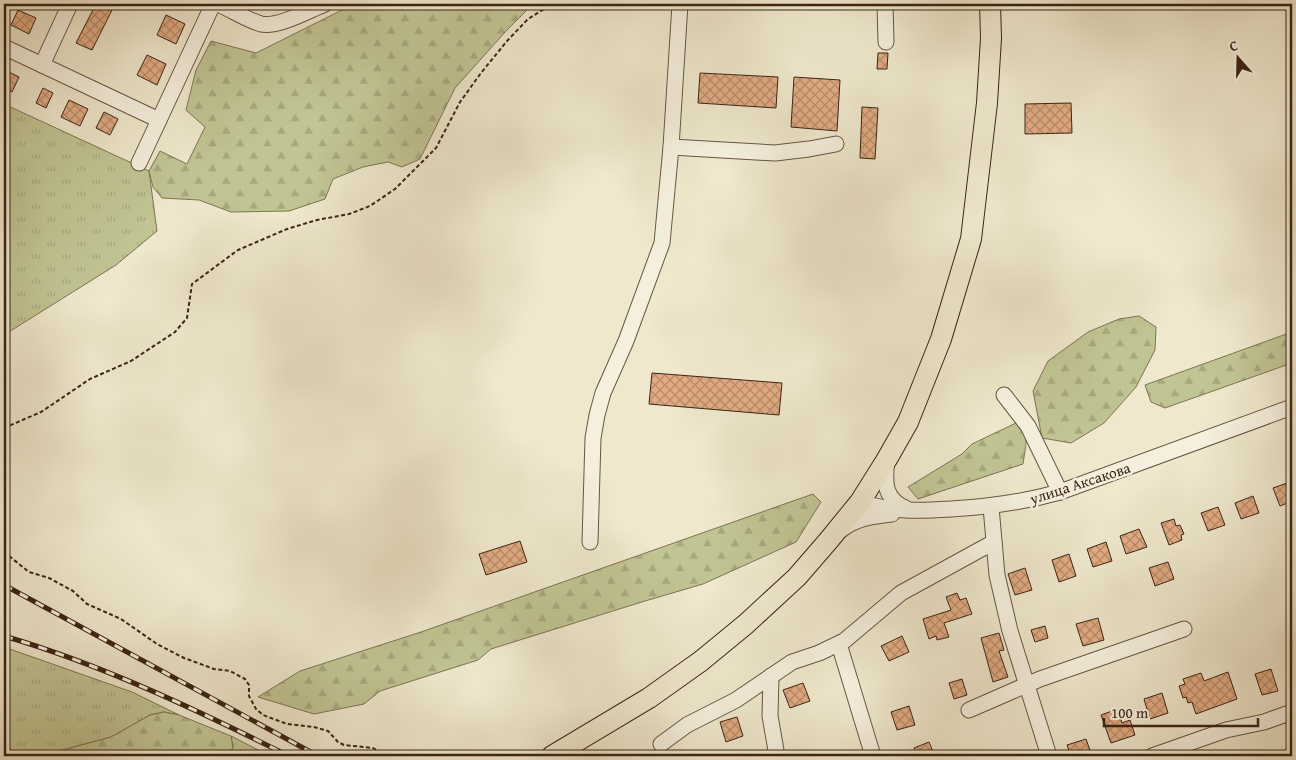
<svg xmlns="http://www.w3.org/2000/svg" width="1296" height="760" viewBox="0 0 1296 760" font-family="'Gentium Book Plus',serif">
	<defs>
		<pattern id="grass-tufts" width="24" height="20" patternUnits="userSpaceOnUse" patternTransform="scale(1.25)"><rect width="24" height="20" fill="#c1c493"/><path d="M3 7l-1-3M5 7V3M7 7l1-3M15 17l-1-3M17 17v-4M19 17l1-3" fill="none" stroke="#a7a87e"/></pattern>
		<pattern id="forest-firs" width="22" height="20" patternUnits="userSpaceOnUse" patternTransform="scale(1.25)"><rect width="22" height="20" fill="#c1c493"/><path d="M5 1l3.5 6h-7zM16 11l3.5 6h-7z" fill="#a7a87e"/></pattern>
		<pattern id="building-cross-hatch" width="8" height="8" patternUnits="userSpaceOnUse" patternTransform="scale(1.25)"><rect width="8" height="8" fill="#e2ab83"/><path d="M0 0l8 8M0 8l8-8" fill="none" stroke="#b88b6a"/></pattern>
	</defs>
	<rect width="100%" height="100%" fill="#efe8cd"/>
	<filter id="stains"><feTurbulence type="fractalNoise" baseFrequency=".004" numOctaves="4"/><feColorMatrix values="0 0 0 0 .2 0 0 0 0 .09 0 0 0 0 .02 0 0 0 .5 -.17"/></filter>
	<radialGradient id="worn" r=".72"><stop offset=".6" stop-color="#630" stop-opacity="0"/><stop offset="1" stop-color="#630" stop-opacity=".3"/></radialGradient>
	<g fill="url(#grass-tufts)" stroke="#7e7454">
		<path d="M4,104l145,67 8,60 -41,34 -112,70z"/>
		<path d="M4,647l128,45 47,23 -15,-3 -14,3 -39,22 -70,19h-37z"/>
		<path d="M231,736l39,20h-46l9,-8z"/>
	</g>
	<g fill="url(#forest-firs)" stroke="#7e7454">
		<path d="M354,4h179l-26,26 -52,58 -35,71 -18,8 -14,-5 -25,5 -30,12 -8,20 -36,12 -58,1 -32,-12 -37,-2 -9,-11 -4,-16 11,-20 27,13 18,-37 -19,-17 10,-40 15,-29 45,12z"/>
		<path d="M1139,316l17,11 -1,23 -19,37 -32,36 -33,20 -29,-5 -9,-47 15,-30 40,-29 31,-13z"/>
		<path d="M1292,332v31l-127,45 -14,-6 -6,-17z"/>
		<path d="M1016,423l10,5v16l-3,20 -105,35 -10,-12 54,-33 10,-10z"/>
		<path d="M813,494l8,8 -25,40 -93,42 -58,17 -154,48 -13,11 -98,31 -16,13 -50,10 -56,-17 42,-26 121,-39z"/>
		<path d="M164,712l15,3 52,21 2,12 -9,8h-183l70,-19 39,-22z"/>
	</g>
	<g fill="url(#building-cross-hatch)" stroke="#3b2415">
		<path d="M96,4h19l-23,46 -16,-7z"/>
		<path d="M18,10l18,8 -7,16 -18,-9z"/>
		<path d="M166,15l19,9 -9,20 -19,-9z"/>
		<path d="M878,53h10l-1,16h-10z"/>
		<path d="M147,55l19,9 -9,21 -20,-10z"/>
		<path d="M9,72l10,5 -7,15 -8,-4v-6z"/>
		<path d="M700,73l78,4 -2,31 -78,-5z"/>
		<path d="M794,77l46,3 -3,51 -46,-4z"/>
		<path d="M43,88l10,5 -7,15 -10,-5z"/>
		<path d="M69,100l19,9 -8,17 -19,-9z"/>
		<path d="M1071,103l1,30 -47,1v-30z"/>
		<path d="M862,107l16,1 -3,51 -15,-1z"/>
		<path d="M104,112l14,7 -8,16 -14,-7z"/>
		<path d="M652,373l130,10 -3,32 -130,-11z"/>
		<path d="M1290,482l2,7v12l-12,5 -7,-18z"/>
		<path d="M1253,496l6,17 -18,6 -6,-16z"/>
		<path d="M1218,507l7,18 -17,6 -7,-18z"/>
		<path d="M1174,519l2,7 4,-1 4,9 -3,1 1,5 -13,5 -8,-22z"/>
		<path d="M1139,529l8,18 -21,7 -6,-18z"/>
		<path d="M520,541l7,21 -41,13 -7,-21z"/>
		<path d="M1106,542l6,19 -19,6 -6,-18z"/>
		<path d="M1069,554l7,22 -17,6 -7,-22z"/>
		<path d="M1168,562l6,17 -19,7 -6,-18z"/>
		<path d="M1025,568l7,22 -17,5 -7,-21z"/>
		<path d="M957,593l3,7 6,-2 6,16 -28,9 5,14 -12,3 -1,-4 -7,3 -6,-20 28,-9 -5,-13z"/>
		<path d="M1098,618l6,22 -21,6 -7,-22z"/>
		<path d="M1045,626l3,12 -13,4 -4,-12z"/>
		<path d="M999,633l5,17 -5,1 9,26 -15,5 -12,-44z"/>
		<path d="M902,636l7,16 -20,9 -8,-15z"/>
		<path d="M1271,669l7,22 -16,4 -7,-21z"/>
		<path d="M1228,672l9,27 -41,15 -4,-12 -4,1 -2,-6 -3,1 -4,-12 6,-2 -2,-5 18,-6 3,8z"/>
		<path d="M962,679l5,16 -13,4 -5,-16z"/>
		<path d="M803,683l7,18 -20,7 -7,-18z"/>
		<path d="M1162,693l6,20 -18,6 -6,-20z"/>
		<path d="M909,706l6,19 -18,5 -6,-18z"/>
		<path d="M1112,711l2,5 5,-2 3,9 8,-3 5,15 -24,8 -10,-28z"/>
		<path d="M737,717l6,19 -17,6 -6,-20z"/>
		<path d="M1086,739l6,17h-21l-4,-11z"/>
		<path d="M929,742l5,12 -6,2h-10l-4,-8z"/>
	</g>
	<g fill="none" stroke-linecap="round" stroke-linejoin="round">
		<defs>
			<g id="minor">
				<path d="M218,4c14,6 29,16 43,20 17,4 48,-14 64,-20"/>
				<path d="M885,4l1,38"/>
				<path d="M4,47l155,73"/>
				<path d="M42,65l28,-61"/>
				<path d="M671,147l104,6 34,-4 27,-5"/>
				<path d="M139,163l74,-159"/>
				<path d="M1004,395l24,31 32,66"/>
				<path d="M887,460c-3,23 -3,39 20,49"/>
				<path d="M860,502c32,10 58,9 91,7 38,-2 73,-7 109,-17l232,-85"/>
				<path d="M991,507l6,68 13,56 39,125"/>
				<path d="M841,530c15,-12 32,-14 51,-16"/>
				<path d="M590,542l3,-104 4,-23 6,-22 23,-52 36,-98 9,-96 9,-143"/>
				<path d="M839,644l34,112"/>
				<path d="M771,676l-1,40 7,40"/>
				<path d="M969,710l71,-31 144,-50"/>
				<path d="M661,744l26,-19 49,-25 56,-38 27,-9 25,-12 57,-48 93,-51"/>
				<path d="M1152,756l74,-26 38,-8 28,-10"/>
			</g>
			<path id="major" d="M552,756l97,-58 52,-37 45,-37 51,-47 32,-37 31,-38 27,-43 21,-37 33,-83 30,-100 16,-136 4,-65 -1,-34"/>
		</defs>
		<use href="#minor" stroke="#685543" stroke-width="17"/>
		<use href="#major" stroke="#3b2415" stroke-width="22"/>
		<g stroke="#3b2415" stroke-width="2" stroke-dasharray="4 2.5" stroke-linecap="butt">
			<path d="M4,428l37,-16 49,-33 41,-18 44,-29 12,-14 5,-34 46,-34 49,-21 30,-9 32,-6 21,-8 25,-17 41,-41 24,-46 21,-29 26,-32 21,-22 24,-15"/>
			<path d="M4,552l25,20 20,6 24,13 14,13 34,15 36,25 27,14 30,11 16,2 15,8 4,6v11l7,13 7,6 24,9 27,3 14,4 10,11 6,3 29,3 14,8"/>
			<path d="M640,756l11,-6"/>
		</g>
		<use href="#minor" stroke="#f5f0de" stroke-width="15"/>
		<use href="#major" stroke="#efe8cd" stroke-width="20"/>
		<defs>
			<g id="rail">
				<path d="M4,585l314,171"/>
				<path d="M4,636c99,29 193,74 285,120"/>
			</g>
		</defs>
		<use href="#rail" stroke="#3b2415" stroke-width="5"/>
		<use href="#rail" stroke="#f5f0de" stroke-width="3" stroke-dasharray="9" stroke-linecap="butt"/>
	</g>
	<g text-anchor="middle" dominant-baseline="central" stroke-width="5" stroke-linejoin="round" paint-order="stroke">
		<g font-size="15" fill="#3b2415" stroke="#f5f0de">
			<text transform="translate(1080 483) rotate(-18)">улица Аксакова</text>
		</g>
	</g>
	<rect width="1296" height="760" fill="none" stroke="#efe8cd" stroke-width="20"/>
	<rect x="5" y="5" width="1286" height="750" fill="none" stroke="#3b2415" stroke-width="2.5"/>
	<rect x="10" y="10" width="1276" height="740" fill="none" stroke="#3b2415"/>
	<g transform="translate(1238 58) rotate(340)" stroke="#f5f0de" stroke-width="4" paint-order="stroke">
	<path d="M0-4L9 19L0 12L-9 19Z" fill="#3b2415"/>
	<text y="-8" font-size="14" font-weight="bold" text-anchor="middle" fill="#3b2415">С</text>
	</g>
	<path d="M1104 718v8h154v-8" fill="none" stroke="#3b2415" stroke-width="2.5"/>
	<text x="1111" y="718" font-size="15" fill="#3b2415" stroke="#f5f0de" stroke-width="4" paint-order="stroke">100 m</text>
	<rect width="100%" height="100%" filter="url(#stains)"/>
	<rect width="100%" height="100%" fill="url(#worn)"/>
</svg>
